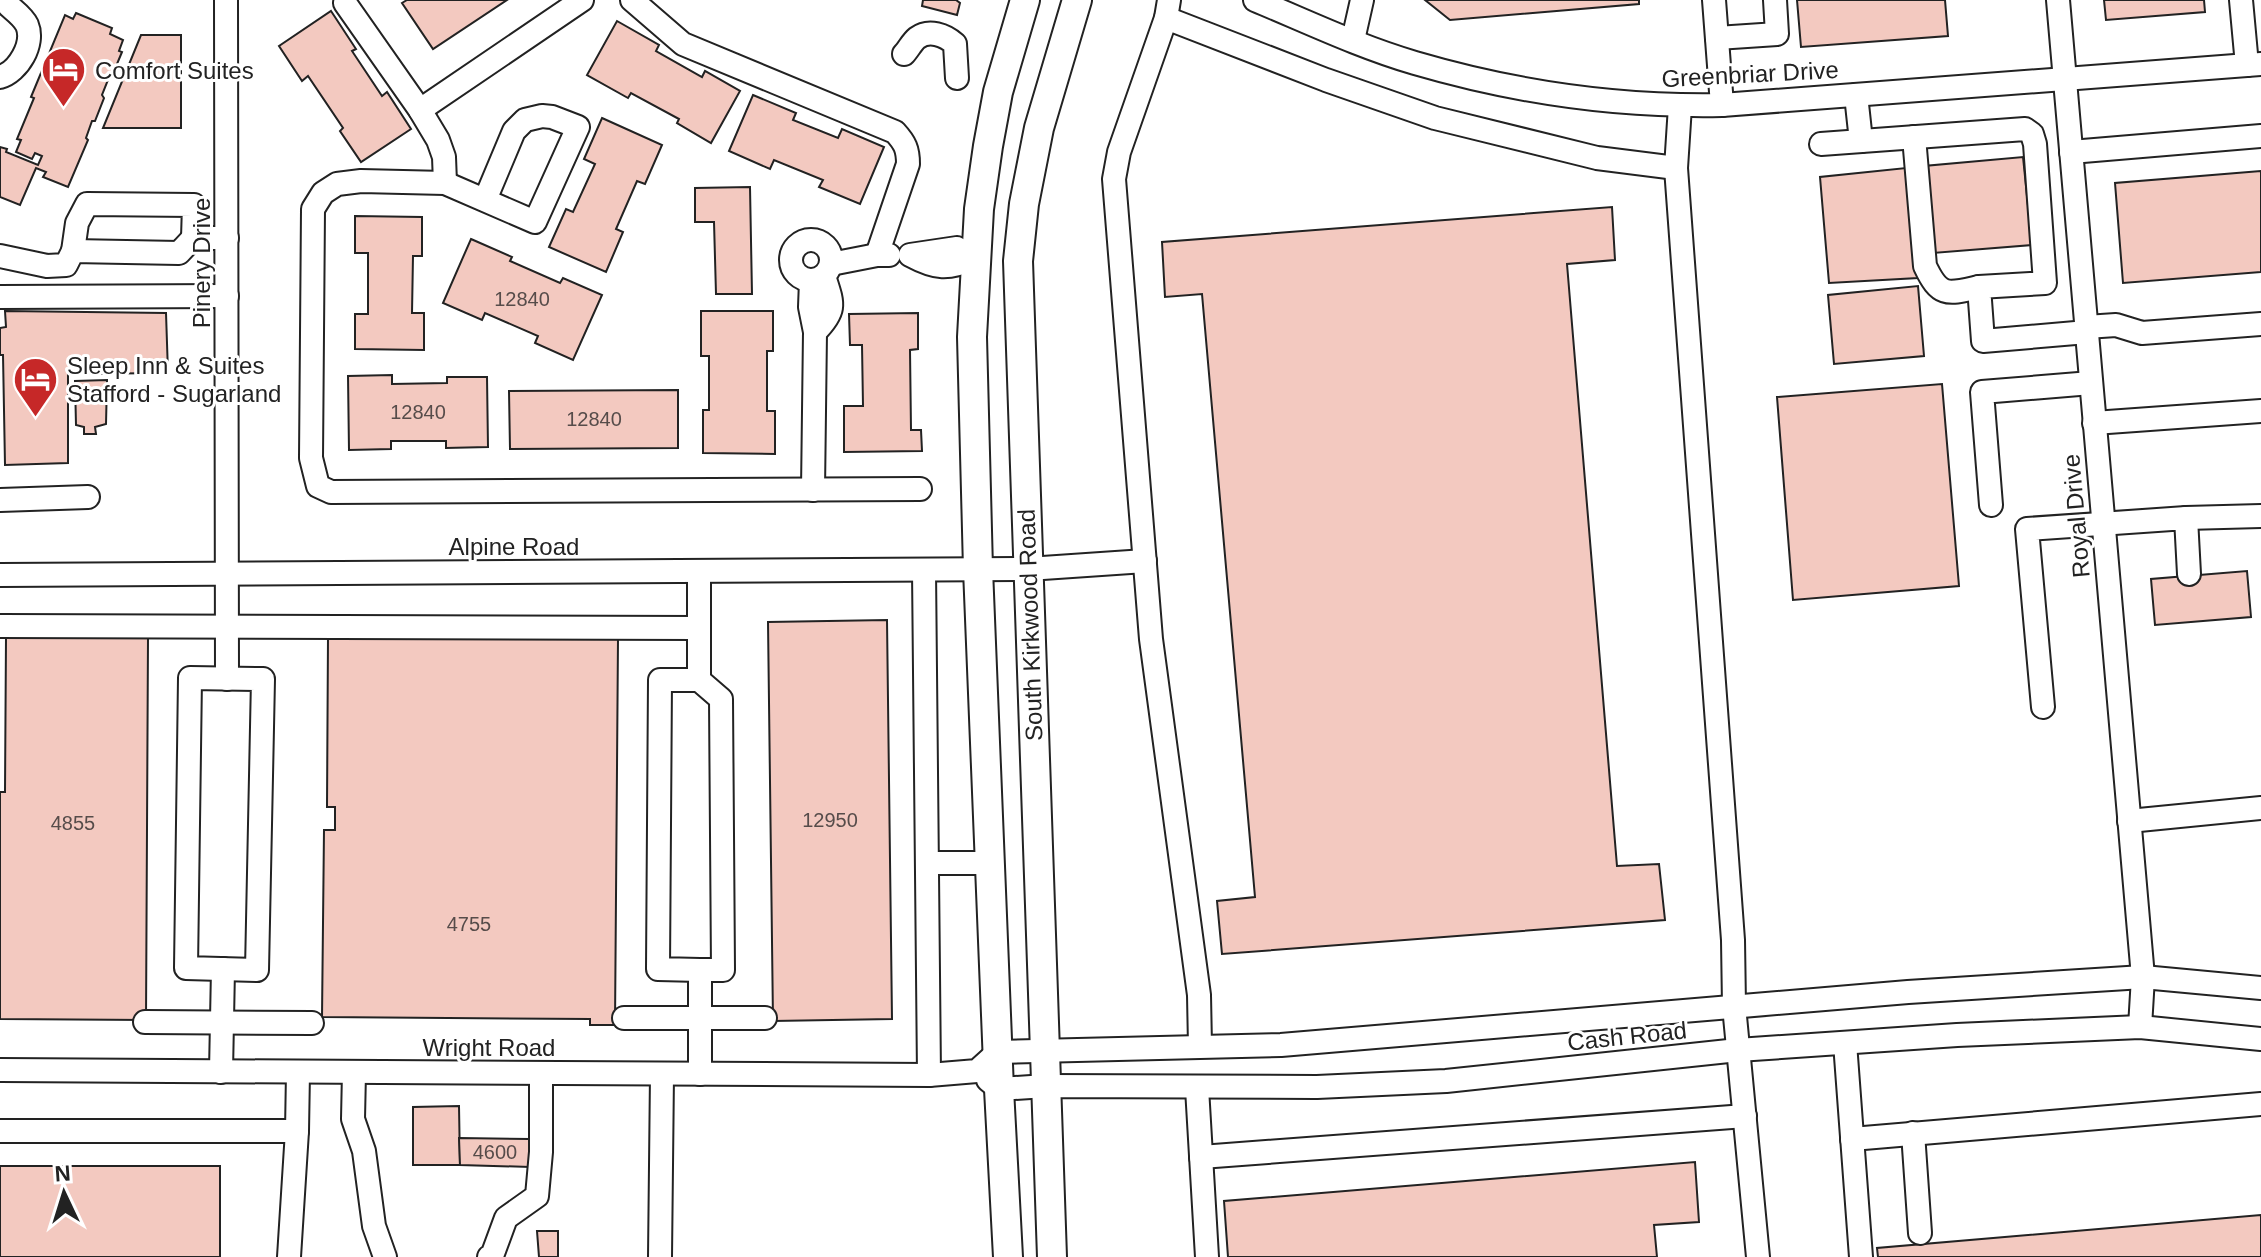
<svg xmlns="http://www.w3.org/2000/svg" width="2261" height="1257" viewBox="0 0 2261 1257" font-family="Arial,sans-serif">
	<rect width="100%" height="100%" fill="#fff"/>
	<g fill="#f3c9c0" stroke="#222" stroke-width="2">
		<path d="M407,0h100l-74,49 -31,-46z"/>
		<path d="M923,0h33l4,3 -3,12 -35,-9z"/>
		<path d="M1425,0h214v4l-189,16z"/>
		<path d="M1797,0h148l3,36 -147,11z"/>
		<path d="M2104,0h100l1,12 -99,8z"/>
		<path d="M331,11l25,38 -4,2 30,45 5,-4 24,37 -50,33 -21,-31 3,-3 -35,-52 -6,5 -23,-35z"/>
		<path d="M76,13l36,15 -2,6 13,6 -4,11 3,1 -10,24 -2,-1 -8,20 2,3 -9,23h-3l-6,17 2,2 -20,47 -25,-10 3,-5 -10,-4 -16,37 -20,-8v-50l7,2 -1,3 32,13 4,-9 -7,-3 -3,6 -16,-7 5,-12 -4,-1 17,-41 -3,-1 34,-82 8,4z"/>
		<path d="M617,21l42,24 -3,6 46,26 3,-6 35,20 -29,52 -34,-20 2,-4 -48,-26 -3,5 -41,-23z"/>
		<path d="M141,35h40v93h-78z"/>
		<path d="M753,95l43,18 -3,7 45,18 4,-9 42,18 -24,57 -41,-17 4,-7 -49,-20 -4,9 -41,-18z"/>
		<path d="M602,118l60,27 -17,39 -8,-3 -21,48 7,3 -17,40 -57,-25 17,-38 7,3 22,-48 -11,-5z"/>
		<path d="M2023,157l9,88 -99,8 -9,-87z"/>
		<path d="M1906,168l12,110 -89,5 -9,-106z"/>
		<path d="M2261,171v101l-138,11 -8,-100z"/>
		<path d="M750,187l2,107h-36l-2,-72h-19v-34z"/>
		<path d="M1612,207l3,53 -48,4 50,602 42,-2 6,56 -443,34 -5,-53 38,-4 -53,-603 -37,3 -3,-55z"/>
		<path d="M355,216l67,1v39h-9l-1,57h12v37l-69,-1v-35h13v-61h-13z"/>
		<path d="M471,239l41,18 -2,4 50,22 3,-5 39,17 -29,65 -38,-17 3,-7 -53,-23 -3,7 -39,-17z"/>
		<path d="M1918,286l6,70 -90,8 -6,-69z"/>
		<path d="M5,311l161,2 2,60 -100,1v89l-63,2 -2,-110h-3v-27l6,-1z"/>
		<path d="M701,311h72v40h-6v60h8v43l-72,-1v-43h6v-54h-8z"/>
		<path d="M918,313v36l-8,1 1,80h10l1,21 -78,1v-46h19l-1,-61h-12l-1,-31z"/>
		<path d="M392,375v9l55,-1v-6h40l1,70 -42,1v-7h-55v8l-42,1 -1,-74z"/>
		<path d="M107,380l-1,44 -11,3 1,7h-12v-7l-8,-2 -1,-44z"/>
		<path d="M1942,384l17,202 -166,14 -16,-203z"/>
		<path d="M678,390v58l-168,1 -1,-58z"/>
		<path d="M2247,571l4,46 -96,8 -4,-46z"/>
		<path d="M887,620l5,399 -119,2 -5,-399z"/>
		<path d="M328,637l290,2 -3,386h-25v-6l-268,-2 2,-187h11v-23h-8z"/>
		<path d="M6,638h142l-2,382 -146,-1v-227h5z"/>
		<path d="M459,1106l1,59h-47v-58z"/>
		<path d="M459,1138l70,1 1,28 -70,-2z"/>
		<path d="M1695,1162l4,60 -45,3 3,32h-429l-4,-56z"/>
		<rect x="0" y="1166" width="220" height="91"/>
		<path d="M2261,1215v42h-383l-1,-9z"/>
		<path d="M537,1231h21v26h-19z"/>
	</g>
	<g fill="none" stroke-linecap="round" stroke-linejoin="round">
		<defs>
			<g id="minor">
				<path d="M226,0l1,679"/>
				<path d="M632,0l51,44 212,88c10,11 13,17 13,32l-31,91"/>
				<path d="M1169,0l-3,18 -47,134 -5,27 37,460 48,356 1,51"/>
				<path d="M1255,0c53,22 105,47 160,63 99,29 204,44 307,42l539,-41"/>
				<path d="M1714,0l8,105"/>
				<path d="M2058,0l85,977 -3,50"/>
				<path d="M2241,0l6,65"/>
				<path d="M345,3l75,107 18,30 6,17 1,26"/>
				<path d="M1166,18l160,62 109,38 162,40 79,10"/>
				<path d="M1717,38l60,-4 -2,-34"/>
				<path d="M1353,40l9,-40"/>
				<path d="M904,54c4,-4 8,-12 13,-16 12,-9 28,-3 38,6l2,34"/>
				<path d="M0,77c18,-5 35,-33 27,-52 -4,-8 -11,-13 -18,-19"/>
				<path d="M1856,95l5,46"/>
				<path d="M1680,106l-4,62 57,772 1,66 24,251"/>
				<path d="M420,110l162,-110"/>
				<path d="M1914,137l11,129c15,32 23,28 54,21"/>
				<path d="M1821,144l204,-15 7,5 3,10 10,139 -66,4 4,54 104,-9"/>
				<path d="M2071,152l190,-16"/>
				<path d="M485,200l29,-69 11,-11 17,-4 10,1 26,10 -43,95 -90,-39 -84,-2 -24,3 -14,9 -10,16 -2,249 7,28 13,6 589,-3"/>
				<circle cx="811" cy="260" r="20"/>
				<path d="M957,248l18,10c-27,12 -39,11 -65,-3z"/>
				<path d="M73,251l4,-28 10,-19 107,1 -1,33"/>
				<path d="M0,256l47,10 19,-1 7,-14 106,2 14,-15h34"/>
				<path d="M831,264l46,-9h12"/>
				<path d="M811,281l-1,26 5,25 -2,158"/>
				<path d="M0,297l227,-1"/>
				<path d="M2086,327l30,-2 26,8 119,-9"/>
				<path d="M815,332c22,-22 18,-28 9,-56"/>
				<path d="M2094,423l167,-12"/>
				<path d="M0,500l88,-3"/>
				<path d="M1991,505l-9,-113 109,-9"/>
				<path d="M2186,518l75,-2"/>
				<path d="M924,570l5,505"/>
				<path d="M699,571v109h-39l-2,289 42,1v104"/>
				<path d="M0,575l1028,-6 117,-8"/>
				<path d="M0,626l699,2"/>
				<path d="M190,678l73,1 -6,291 -71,-2z"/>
				<path d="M699,680l22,19 2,271h-23"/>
				<path d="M2043,707l-16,-178 159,-11 3,56"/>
				<path d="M2129,821l132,-13"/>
				<path d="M927,863h63"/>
				<path d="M624,1018h141"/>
				<path d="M145,1022l167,1"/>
				<path d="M1845,1043l16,214"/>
				<path d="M0,1070l929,5 48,-4 21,-19 283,-7 627,-53 235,-15 118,11"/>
				<path d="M221,1072l2,-103"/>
				<path d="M354,1072l-1,47 11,32 10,75 11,31"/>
				<path d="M988,1080l11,9 47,-3 271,1 129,-6 292,-31 219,-15 183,-8 121,12"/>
				<path d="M1197,1088l10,169"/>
				<path d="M0,1131h297l1,-59"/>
				<path d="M1913,1133l7,100"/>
				<path d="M1852,1139l409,-35"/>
				<path d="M1201,1157l544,-41"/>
				<path d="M289,1257l8,-126"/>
				<path d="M489,1257l3,-1 14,-38 31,-22 4,-44v-79"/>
				<path d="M660,1257l2,-183"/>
			</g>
			<g id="major">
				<path d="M1008,1257l-9,-168 -21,-520 -6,-232 7,-128 9,-63 10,-54 27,-92"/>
				<path d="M1052,1257l-34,-996 6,-57 15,-76 38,-128"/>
			</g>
		</defs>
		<use href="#minor" stroke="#222" stroke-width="26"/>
		<use href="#major" stroke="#222" stroke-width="32"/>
		<use href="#minor" stroke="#fff" stroke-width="22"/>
		<use href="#major" stroke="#fff" stroke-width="28"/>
	</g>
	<defs>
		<symbol id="hotel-pin" viewBox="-11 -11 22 30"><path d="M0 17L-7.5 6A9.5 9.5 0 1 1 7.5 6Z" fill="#c62828" stroke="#fff"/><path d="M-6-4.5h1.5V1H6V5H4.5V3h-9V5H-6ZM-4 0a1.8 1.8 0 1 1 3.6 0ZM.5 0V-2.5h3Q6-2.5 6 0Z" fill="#fff"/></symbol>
	</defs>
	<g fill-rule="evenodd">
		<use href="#hotel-pin" x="38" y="44" width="51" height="69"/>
		<use href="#hotel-pin" x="10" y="354" width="51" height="69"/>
	</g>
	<g text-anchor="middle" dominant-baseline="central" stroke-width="6" stroke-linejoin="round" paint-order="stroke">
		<g font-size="20" fill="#564c4a">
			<text x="522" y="299">12840</text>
			<text x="418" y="412">12840</text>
			<text x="594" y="419">12840</text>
			<text x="830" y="820">12950</text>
			<text x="73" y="823">4855</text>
			<text x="469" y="924">4755</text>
			<text x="495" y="1152">4600</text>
		</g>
		<g font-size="24" fill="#222" stroke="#fff" text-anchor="start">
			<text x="95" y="70">Comfort Suites</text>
			<text x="67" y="365">Sleep Inn &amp; Suites<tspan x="67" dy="28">Stafford - Sugarland</tspan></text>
		</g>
		<g font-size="24" fill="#222" stroke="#fff">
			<text transform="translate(1750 74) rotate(-3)">Greenbriar Drive</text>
			<text transform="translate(201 263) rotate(-90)">Pinery Drive</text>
			<text transform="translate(2076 516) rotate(-95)">Royal Drive</text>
			<text x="514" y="546">Alpine Road</text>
			<text transform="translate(1030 625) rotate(-92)">South Kirkwood Road</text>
			<text transform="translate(1627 1036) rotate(-6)">Cash Road</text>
			<text x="489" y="1047">Wright Road</text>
		</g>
	</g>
	<g transform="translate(64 1193) rotate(356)" stroke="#ffffff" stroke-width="6" paint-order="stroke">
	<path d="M0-6L14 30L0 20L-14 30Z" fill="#222222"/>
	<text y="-12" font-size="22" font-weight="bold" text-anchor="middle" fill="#222222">N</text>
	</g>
</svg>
